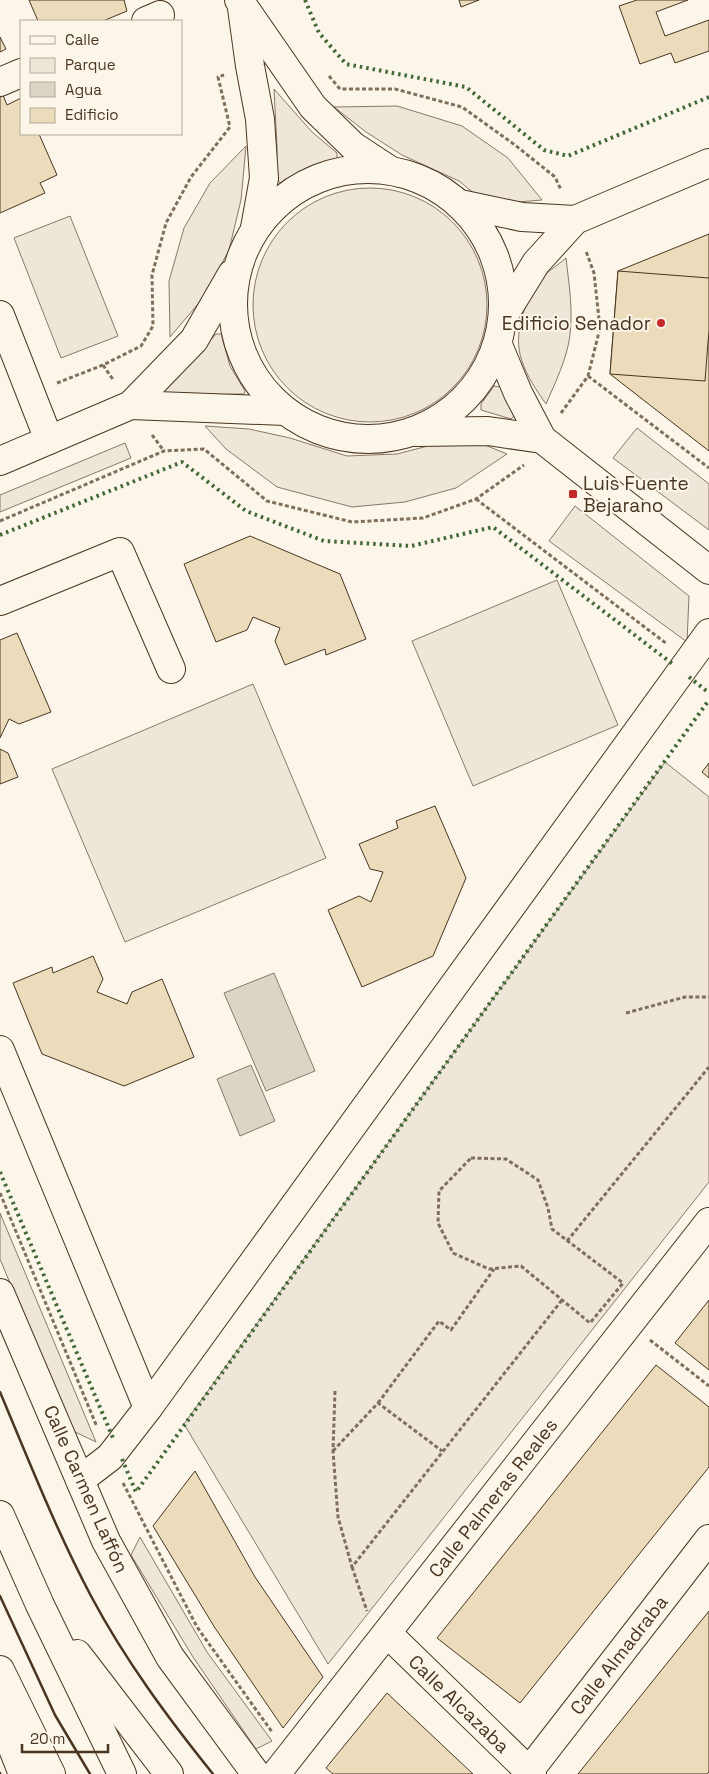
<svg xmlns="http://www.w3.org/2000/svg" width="709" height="1774" viewBox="0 0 709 1774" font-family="'Space Grotesk',sans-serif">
	<rect width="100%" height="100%" fill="#fbf6e9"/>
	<g fill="#ede6d9" stroke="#887966">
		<path d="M274,89l38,43 25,21v5l-31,10 -25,15 -4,-3v-33z"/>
		<path d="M397,106l65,20 46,32 34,42 -24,2 -43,-8 -16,-13 -57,-26 -36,-23 -32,-25z"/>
		<path d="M246,146l-5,54 -12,50 -25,47 -34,40 -1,-56 15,-53 26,-45z"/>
		<circle cx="370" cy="305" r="117"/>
		<path d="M70,216l48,120 -57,22 -47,-120z"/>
		<path d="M566,258c3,26 7,51 4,77 -3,24 -15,48 -24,69 -9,-13 -19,-27 -24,-43 -10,-27 3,-61 20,-83 6,-7 16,-13 24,-20z"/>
		<path d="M216,334h5l9,32 15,25 -1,3 -68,1 -27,4 49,-44z"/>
		<path d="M494,386l6,1 16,27 -5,5 -30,-9v-6z"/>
		<path d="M205,426l44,3 41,9 57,18 50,-2 54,-14 29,3 27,11 -51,34 -51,14 -53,5 -75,-20 -51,-38z"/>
		<path d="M637,428l72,56v46l-96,-72z"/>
		<path d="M125,443l6,15 -131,54v-17z"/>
		<path d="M575,506l114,90 -2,46 -138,-101z"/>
		<path d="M557,580l61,145 -145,61 -61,-145z"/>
		<path d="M665,762l44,35v385l-381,482 -144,-240z"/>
		<path d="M0,1213l96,229 -25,-12 -71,-171z"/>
		<path d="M140,1537l67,115 65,89 -16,8 -63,-92 -62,-102z"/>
	</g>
	<path fill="#ede7d9" stroke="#887966" d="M253,684l73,174 -201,84 -73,-173z"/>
	<g fill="#dcd4c6" stroke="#887966">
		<path d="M274,973l41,98 -49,20 -42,-98z"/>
		<path d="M251,1065l24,56 -35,15 -23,-57z"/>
	</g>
	<g fill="#ecdcbc" stroke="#4a3520">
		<path d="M29,0h95l3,11 -24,10h-65z"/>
		<path d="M459,0h20l-18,7z"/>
		<path d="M637,0h51l-32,12 9,24 44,-16v31l-34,12 -4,-10 -31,11 -21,-58z"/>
		<path d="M0,37l6,12 -6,3z"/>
		<path d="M3,95l4,10 14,-7v36h18l18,41 -17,8 5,10 -45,20v-116z"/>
		<path d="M709,234v217l-99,-77 8,-103z"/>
		<path d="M618,271l91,7v52l-4,51 -95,-7z"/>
		<path d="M250,536l90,38 26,65 -40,16 -1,-6 -40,16 -10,-24 5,-13 -27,-11 -6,13 -31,12 -32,-78z"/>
		<path d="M17,633l34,79 -32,12 -10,-5 -9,19v-98z"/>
		<path d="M0,749l8,4 10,24 -18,7z"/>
		<path d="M709,763v15l-7,-6z"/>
		<path d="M435,806l31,72 -33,78 -71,31 -34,-77 31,-14 12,6 12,-30 -13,-3 -11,-25 39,-16 -2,-7z"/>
		<path d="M93,956l10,23 -6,13 30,12 5,-12 30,-13 32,78 -70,29 -82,-32 -29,-71 39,-16 1,6z"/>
		<path d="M709,1300v70l-34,-27z"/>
		<path d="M656,1365l53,42v60l-189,236 -83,-65z"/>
		<path d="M195,1471l60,106 68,100 -40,51 -68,-100 -62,-102z"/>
		<path d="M709,1611v161l-2,2h-129z"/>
		<path d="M387,1693l86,81h-140l-7,-6z"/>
	</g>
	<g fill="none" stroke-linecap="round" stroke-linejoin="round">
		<defs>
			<g id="minor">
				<path d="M239,0l74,107 40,39 35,23"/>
				<path d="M242,8l8,58 10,53 4,59 -9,50"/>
				<path d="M146,21l14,-6"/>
				<path d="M0,82l21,-9"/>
				<circle cx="368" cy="304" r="135"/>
				<path d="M460,204l62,13 53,3"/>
				<path d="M0,315l49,125"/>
				<path d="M504,315l32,-52 39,-43 134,-57"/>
				<path d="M498,345l20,48 24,46 167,131"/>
				<path d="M131,405l154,6"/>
				<path d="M417,432l71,-1 54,8"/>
				<path d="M0,461l131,-56 63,-65 38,-66"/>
				<path d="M0,601l120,-49 51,117"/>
				<path d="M0,1050l148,358"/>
				<path d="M0,1293l106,248 64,116 86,117"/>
				<path d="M80,1480l30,-23 38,-49 561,-775"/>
				<path d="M387,1633l145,141"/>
				<path d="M529,1771l180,-232"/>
				<path d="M276,1774l433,-552"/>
			</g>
			<g id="highway">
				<path d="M0,1515l40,90 82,169"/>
				<path d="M77,1654l92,120"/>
				<path d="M0,1670l51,104"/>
				<path d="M0,1716l23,58"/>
			</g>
		</defs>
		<use href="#minor" stroke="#4a3520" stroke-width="30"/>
		<use href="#highway" stroke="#4a3520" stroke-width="30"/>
		<g stroke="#7f6f5c" stroke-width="3" stroke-dasharray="4 2.5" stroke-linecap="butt">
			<path d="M329,76l11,13h55l67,18 53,38 40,32 6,13"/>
			<path d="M103,365l11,16"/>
			<path d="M588,376l121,92"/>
			<path d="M57,383l46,-18 38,-19 12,-20 -1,-51 14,-52 25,-46 39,-50 -12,-50 6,-2"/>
			<path d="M561,413l27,-37 12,-48 -6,-55 -8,-22"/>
			<path d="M152,435l12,16"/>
			<path d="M476,499l191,145"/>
			<path d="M0,521l164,-70 40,-2 63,52 85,21 71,-4 53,-19 48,-34"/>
			<path d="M626,1013l59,-16h24"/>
			<path d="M471,1158l35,1 32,21 10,28 4,21 71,54 -33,40 -69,-57 -32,3 -36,-16 -15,-30 1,-32z"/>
			<path d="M0,1193l97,234"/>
			<path d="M567,1241l142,-174"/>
			<path d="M650,1340l59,46"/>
			<path d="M335,1391l-2,60 5,66 14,50 210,-267"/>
			<path d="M378,1403l61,-82 12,9 43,-61"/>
			<path d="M333,1451l45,-48 64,48"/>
			<path d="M123,1483l74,144 75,105"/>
			<path d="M352,1567l15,44"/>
		</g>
		<use href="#minor" stroke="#fbf6e9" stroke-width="28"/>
		<use href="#highway" stroke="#fbf6e9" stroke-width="28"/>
		<g stroke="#436837" stroke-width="4" stroke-dasharray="2.5 4" stroke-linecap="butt">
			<path d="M305,0l14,33 27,31 120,23 78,63 24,6 141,-59"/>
			<path d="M0,535l182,-73 64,49 78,30 87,5 82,-19 181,138"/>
			<path d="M689,677l20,16"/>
			<path d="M0,1172l113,266"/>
			<path d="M122,1459l14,33 573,-792"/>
		</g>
		<g stroke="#4a3520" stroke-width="2.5">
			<path d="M0,1392c29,69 56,138 91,204 34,64 77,122 122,178"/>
			<path d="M0,1596l55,119 35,59"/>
			<path d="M0,1773v1"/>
		</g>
	</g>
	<g fill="#c62828" stroke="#fbf6e9" stroke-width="2">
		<circle cx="661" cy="323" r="5"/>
		<rect x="568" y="489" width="10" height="10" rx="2.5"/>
	</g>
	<g text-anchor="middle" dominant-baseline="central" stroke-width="4" stroke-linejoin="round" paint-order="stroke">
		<g font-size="19" fill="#4a3520" stroke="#fbf6e9" text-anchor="end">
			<text x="651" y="323">Edificio Senador</text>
			<text x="583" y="483" text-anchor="start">Luis Fuente<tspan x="583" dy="22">Bejarano</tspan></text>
		</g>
		<g font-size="19" fill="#4a3520" stroke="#fbf6e9">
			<text transform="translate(86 1489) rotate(66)">Calle Carmen Laffón</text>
			<text transform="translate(493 1498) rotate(-52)">Calle Palmeras Reales</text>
			<text transform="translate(619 1655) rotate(-52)">Calle Almadraba</text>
			<text transform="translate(459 1704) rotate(44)">Calle Alcazaba</text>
		</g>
	</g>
	<rect x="20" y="20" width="162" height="115" fill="#fbf6e9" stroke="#b4a999"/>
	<rect x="30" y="36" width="25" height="8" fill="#fbf6e9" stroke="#b4a999"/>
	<text x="65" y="45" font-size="15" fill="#4a3520">Calle</text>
	<rect x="30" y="58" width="25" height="15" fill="#ede6d9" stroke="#b4a999"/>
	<text x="65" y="70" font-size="15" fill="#4a3520">Parque</text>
	<rect x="30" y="82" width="25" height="15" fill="#dcd4c6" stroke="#b4a999"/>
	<text x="65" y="95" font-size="15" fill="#4a3520">Agua</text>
	<rect x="30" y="108" width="25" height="15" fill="#ecdcbc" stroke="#b4a999"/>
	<text x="65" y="120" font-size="15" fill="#4a3520">Edificio</text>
	<path d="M22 1744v8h86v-8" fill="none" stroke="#4a3520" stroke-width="2.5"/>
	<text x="30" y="1744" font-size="15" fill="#4a3520" stroke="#fbf6e9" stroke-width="4" paint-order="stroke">20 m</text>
</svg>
